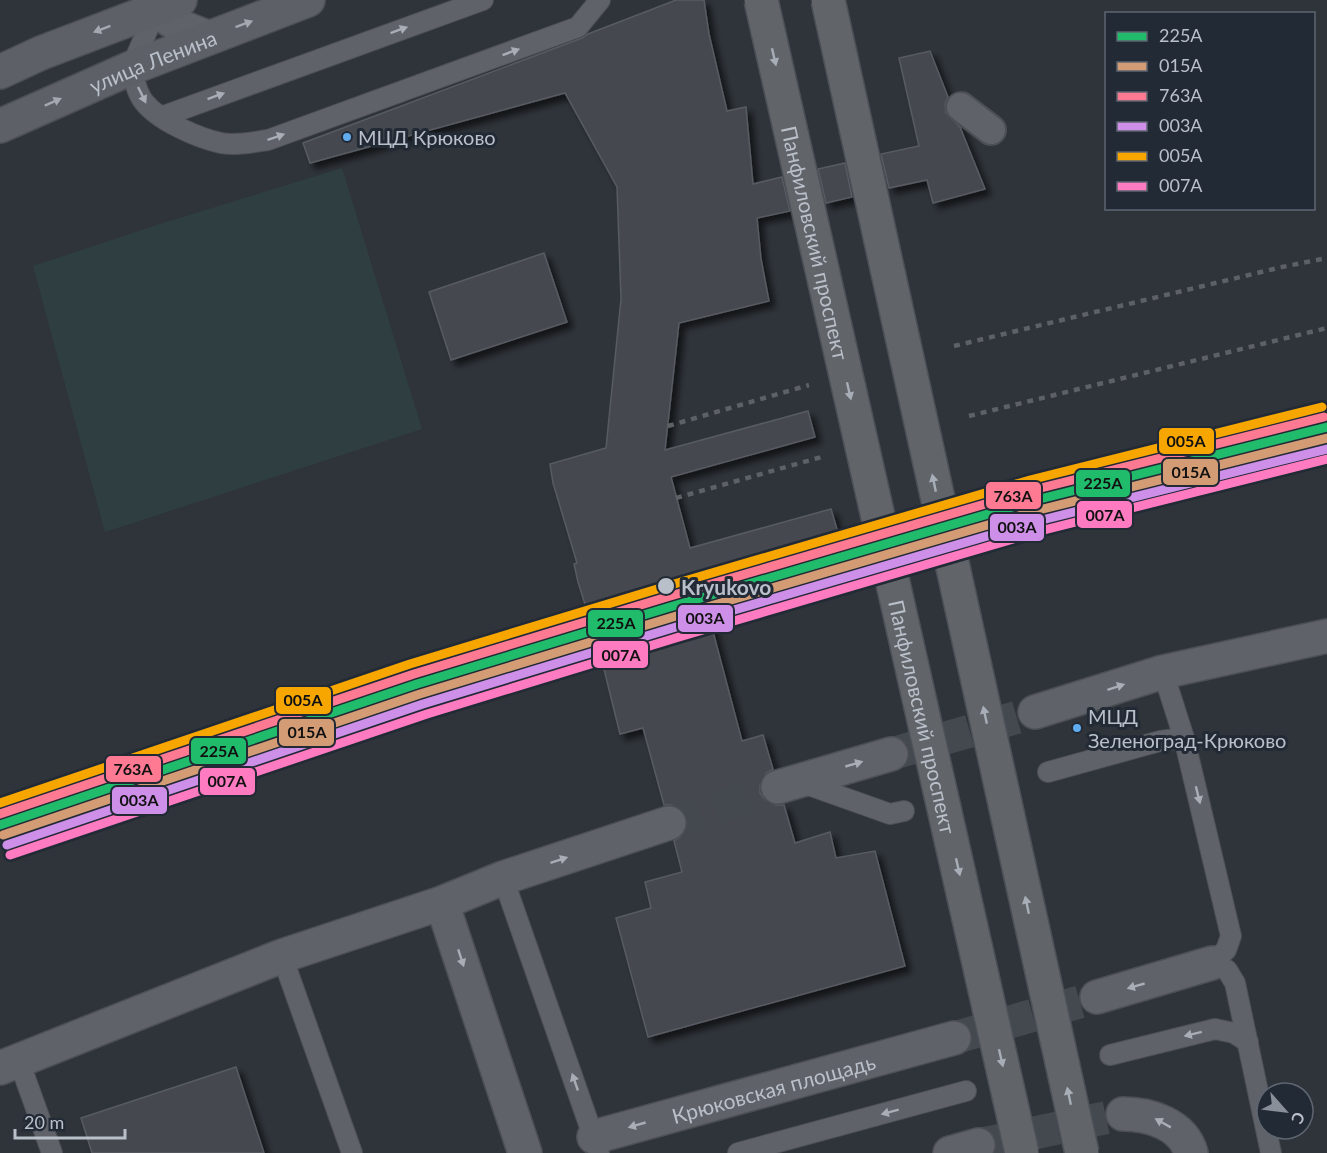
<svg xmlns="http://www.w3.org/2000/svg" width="1327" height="1153" viewBox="0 0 1327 1153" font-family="Lato,sans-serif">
	<defs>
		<filter id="shadow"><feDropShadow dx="5.5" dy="5.5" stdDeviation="3" flood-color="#0009"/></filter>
	</defs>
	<rect width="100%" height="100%" fill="#2f343a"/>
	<path fill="#2f3f41" d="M342,168l80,261 -317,103 -72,-266 124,-41z"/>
	<g fill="#45494f" stroke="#575b62" stroke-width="1.5" filter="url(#shadow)">
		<path d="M676,0h28l5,34 18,77 19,-4 7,77 29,-7 8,34 -33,7 4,41 8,42 -90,22 -14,127 143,-39 7,26 -144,40 19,71 141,-39 8,27 -141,39 44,166 21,-6 10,34 -8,5 -5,8v11l5,7 8,5h11l11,38 35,-11 6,26 39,-7 30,115 -257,71 -32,-119 35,-10 -6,-26 37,-10 -8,-31 9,-6 4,-9v-8l-6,-9 -8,-4h-9l-21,-77 -23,6 -21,-85 -21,-67 -4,-18 3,-1 -24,-80 -3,-19 56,-16 15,-149 -4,-112 -52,-94 -255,70 -7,-20 279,-105 6,-4z"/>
		<path d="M930,51l18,46 -3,7 1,9 14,14 25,62 -52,14 -6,-23 -38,8 -8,-34 38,-8 -20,-88z"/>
		<path d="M845,163l7,34 -26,6 -8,-34z"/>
		<path d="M544,253l23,69 -116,38 -22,-68z"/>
		<path d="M236,1067l28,86h-172l-11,-35z"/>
	</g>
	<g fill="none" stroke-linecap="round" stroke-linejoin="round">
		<g stroke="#444950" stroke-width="33" stroke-dasharray="33 16" stroke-linecap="butt">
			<path d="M891,754l144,-42"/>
			<path d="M669,823l109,-36"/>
			<path d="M954,1038l143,-41"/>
			<path d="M978,1145l145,-31"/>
		</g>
		<defs>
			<g id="service">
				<path d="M157,8l-26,60c3,10 6,26 13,34 15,19 54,36 77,41 15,3 32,-1 47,-3l310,-113 22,-27"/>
				<path d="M161,117l322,-117"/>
				<path d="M1163,672l21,66 47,198 -5,14 -14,13 15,7 8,13 36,170"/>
				<path d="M1048,772l112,-31 24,-3"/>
				<path d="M800,782l90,32 14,-3"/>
				<path d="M503,878l96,275"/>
				<path d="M282,956l70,197"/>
				<path d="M1110,1055l105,-26 19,4 14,9"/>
				<path d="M19,1061l33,92"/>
				<path d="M738,1153l228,-62"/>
			</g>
			<path id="pedestrian" d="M961,107l30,23"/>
			<g id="minor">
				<path d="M1035,712l128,-40 164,-36"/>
				<path d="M778,787l113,-33"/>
				<path d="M442,903l83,250"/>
				<path d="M1097,997l115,-34"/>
				<path d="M0,1068l282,-112 160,-53 61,-25 166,-55"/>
				<path d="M1123,1114c26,0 60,10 68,39"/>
				<path id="s1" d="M594,1137l360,-99"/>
				<path d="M950,1153l28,-8"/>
			</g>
			<path id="tertiary" d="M155,0c5,21 33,30 52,37"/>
			<g id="secondary">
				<path d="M0,72l41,-19 139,-53"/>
				<path id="s2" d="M0,126l131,-58 177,-68"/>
			</g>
		</defs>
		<use href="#service" stroke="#4c5055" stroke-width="22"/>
		<use href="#pedestrian" stroke="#4c5055" stroke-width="32"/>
		<use href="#minor" stroke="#4c5055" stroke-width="36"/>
		<use href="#tertiary" stroke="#4c5055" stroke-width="36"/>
		<use href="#secondary" stroke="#4c5055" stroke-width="36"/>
		<use href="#service" stroke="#5f6268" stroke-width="20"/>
		<use href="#pedestrian" stroke="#5f6268" stroke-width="28"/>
		<use href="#minor" stroke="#5f6268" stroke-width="33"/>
		<use href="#tertiary" stroke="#5f6268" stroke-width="33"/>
		<use href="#secondary" stroke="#5d6167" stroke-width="33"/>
		<g stroke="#5d6166" stroke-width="4.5" stroke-dasharray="6 6" stroke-linecap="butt">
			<path d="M954,346l328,-79 45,-9"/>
			<path d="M969,416l358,-88"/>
			<path d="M668,426l141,-41"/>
			<path d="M676,498l149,-42"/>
		</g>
		<defs>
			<g id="primary-bridge">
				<path id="s3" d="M761,0l261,1153"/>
				<path d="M828,0l254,1153"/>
			</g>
		</defs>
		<use href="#primary-bridge" stroke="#4c5057" stroke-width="36" stroke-linecap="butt"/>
		<use href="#primary-bridge" stroke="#61656a" stroke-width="33"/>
		<defs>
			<path id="rail-1" d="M0,825l417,-141 253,-77 366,-107 291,-73"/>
			<path id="rail-2" d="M3,835l417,-141 253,-77 366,-107 288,-72"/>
			<path id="rail-3" d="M0,814l414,-140 253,-77 366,-107 291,-73"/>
			<path id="rail-4" d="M7,845l416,-141 253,-77 366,-107 285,-71"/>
			<path id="rail-5" d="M0,803l410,-139 254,-77 366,-107 292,-73"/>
			<path id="rail-6" d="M10,855l417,-141 252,-77 365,-107 283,-71"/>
		</defs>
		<use href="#rail-1" stroke="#222a35" stroke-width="14"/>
		<use href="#rail-2" stroke="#222a35" stroke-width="14"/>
		<use href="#rail-3" stroke="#222a35" stroke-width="14"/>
		<use href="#rail-4" stroke="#222a35" stroke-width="14"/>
		<use href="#rail-5" stroke="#222a35" stroke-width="14"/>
		<use href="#rail-6" stroke="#222a35" stroke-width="14"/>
		<use href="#rail-1" stroke="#20bc6c" stroke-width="9"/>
		<use href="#rail-2" stroke="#d39c74" stroke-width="9"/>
		<use href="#rail-3" stroke="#fe7a93" stroke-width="9"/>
		<use href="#rail-4" stroke="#ce8fe9" stroke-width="9"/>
		<use href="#rail-5" stroke="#f7a600" stroke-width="9"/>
		<use href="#rail-6" stroke="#fe7ac1" stroke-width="9"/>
	</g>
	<defs><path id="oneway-solid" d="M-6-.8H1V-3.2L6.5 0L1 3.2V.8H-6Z" transform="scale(1.5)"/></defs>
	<g fill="#a3a8b1">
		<use href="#oneway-solid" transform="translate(244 24) rotate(-20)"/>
		<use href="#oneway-solid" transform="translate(102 29) rotate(159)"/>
		<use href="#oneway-solid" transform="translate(53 102) rotate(-24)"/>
	</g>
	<g fill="#a8adb6">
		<use href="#oneway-solid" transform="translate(399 30) rotate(-20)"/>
		<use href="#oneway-solid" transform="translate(511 52) rotate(-20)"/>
		<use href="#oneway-solid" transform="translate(142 95) rotate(64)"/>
		<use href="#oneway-solid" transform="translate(216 96) rotate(-20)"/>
		<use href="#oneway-solid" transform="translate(276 137) rotate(-19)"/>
		<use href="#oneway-solid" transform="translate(1116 687) rotate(-18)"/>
		<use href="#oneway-solid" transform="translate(854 764) rotate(-16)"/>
		<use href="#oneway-solid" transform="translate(1198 795) rotate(76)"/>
		<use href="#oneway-solid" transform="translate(559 860) rotate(-18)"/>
		<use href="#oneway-solid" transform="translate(461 958) rotate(72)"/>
		<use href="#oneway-solid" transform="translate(1136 986) rotate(164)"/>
		<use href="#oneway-solid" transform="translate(1193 1034) rotate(166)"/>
		<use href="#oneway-solid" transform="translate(575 1082) rotate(-109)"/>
		<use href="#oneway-solid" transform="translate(890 1112) rotate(165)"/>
		<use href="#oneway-solid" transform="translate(1163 1123) rotate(-151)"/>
		<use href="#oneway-solid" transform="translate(637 1125) rotate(164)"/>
	</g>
	<g fill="#a8aeb7">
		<use href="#oneway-solid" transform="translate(774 57) rotate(77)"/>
		<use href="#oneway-solid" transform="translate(849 391) rotate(77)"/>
		<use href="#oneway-solid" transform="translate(934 483) rotate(-102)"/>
		<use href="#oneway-solid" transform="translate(985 715) rotate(-102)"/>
		<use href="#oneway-solid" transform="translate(958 867) rotate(77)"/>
		<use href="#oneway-solid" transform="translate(1027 905) rotate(-102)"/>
		<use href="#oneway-solid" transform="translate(1001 1058) rotate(77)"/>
		<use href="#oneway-solid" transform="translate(1069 1096) rotate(-102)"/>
	</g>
	<g fill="#60acee" stroke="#222a35" stroke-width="2">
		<circle cx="347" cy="137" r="5"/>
		<circle cx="1077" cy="728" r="5"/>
	</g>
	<circle fill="#bac0ca" stroke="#222a35" stroke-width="2" cx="666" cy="586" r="9"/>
	<g text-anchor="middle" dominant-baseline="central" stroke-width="6" stroke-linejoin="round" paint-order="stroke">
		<g font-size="20" fill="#bac0ca" stroke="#222a35" text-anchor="start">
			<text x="358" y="137">МЦД Крюково</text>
			<text x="1088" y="716">МЦД<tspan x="1088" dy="24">Зеленоград-Крюково</tspan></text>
		</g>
		<g font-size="21" fill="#bac0ca" stroke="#222a35">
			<text stroke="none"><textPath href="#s2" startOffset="166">улица Ленина</textPath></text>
			<text stroke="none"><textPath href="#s3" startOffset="249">Панфиловский проспект</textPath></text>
			<text stroke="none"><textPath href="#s3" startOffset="735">Панфиловский проспект</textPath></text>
			<text stroke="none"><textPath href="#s1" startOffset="186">Крюковская площадь</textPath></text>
		</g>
		<g font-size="21" font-weight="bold" fill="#bac0ca" stroke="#222a35" text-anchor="start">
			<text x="681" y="586">Kryukovo</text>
		</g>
	</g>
	<g stroke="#222a35" stroke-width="2">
		<rect x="1158" y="427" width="57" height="28" rx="6" fill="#f7a600"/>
		<rect x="1162" y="458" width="57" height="28" rx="6" fill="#d39c74"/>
		<rect x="1075" y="469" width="56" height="29" rx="6" fill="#20bc6c"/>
		<rect x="985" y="481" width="57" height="29" rx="6" fill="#fe7a93"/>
		<rect x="1076" y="500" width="57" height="29" rx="6" fill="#fe7ac1"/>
		<rect x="989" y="513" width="56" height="29" rx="6" fill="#ce8fe9"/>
		<rect x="677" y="604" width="57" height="29" rx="6" fill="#ce8fe9"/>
		<rect x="587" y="609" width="57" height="29" rx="6" fill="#20bc6c"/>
		<rect x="592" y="640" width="57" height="29" rx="6" fill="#fe7ac1"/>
		<rect x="275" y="686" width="57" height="29" rx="6" fill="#f7a600"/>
		<rect x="278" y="718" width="57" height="29" rx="6" fill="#d39c74"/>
		<rect x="190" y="737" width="57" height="28" rx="6" fill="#20bc6c"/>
		<rect x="105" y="755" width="57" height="28" rx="6" fill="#fe7a93"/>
		<rect x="199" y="767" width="57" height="29" rx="6" fill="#fe7ac1"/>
		<rect x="111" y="786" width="57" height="29" rx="6" fill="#ce8fe9"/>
	</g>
	<g font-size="16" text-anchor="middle" font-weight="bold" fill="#111">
		<text x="1186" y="447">005А</text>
		<text x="1191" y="478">015А</text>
		<text x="1103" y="489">225А</text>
		<text x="1013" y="502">763А</text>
		<text x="1105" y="521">007А</text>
		<text x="1017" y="533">003А</text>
		<text x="705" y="624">003А</text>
		<text x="616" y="629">225А</text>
		<text x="621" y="661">007А</text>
		<text x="303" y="706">005А</text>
		<text x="307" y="738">015А</text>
		<text x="219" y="757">225А</text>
		<text x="133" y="775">763А</text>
		<text x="227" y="787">007А</text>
		<text x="139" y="806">003А</text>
	</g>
	<rect x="1105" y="12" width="210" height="198" fill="#222a35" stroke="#5f6671" stroke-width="1.5"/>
	<rect x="1117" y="32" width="30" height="9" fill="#20bc6c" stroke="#5f6671" stroke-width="1.5"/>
	<text x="1159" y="42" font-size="18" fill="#bac0ca">225А</text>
	<rect x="1117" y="62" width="30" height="9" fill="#d39c74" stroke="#5f6671" stroke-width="1.5"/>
	<text x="1159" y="72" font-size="18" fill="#bac0ca">015А</text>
	<rect x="1117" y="92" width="30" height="9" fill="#fe7a93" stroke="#5f6671" stroke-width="1.5"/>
	<text x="1159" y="102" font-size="18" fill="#bac0ca">763А</text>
	<rect x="1117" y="122" width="30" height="9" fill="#ce8fe9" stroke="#5f6671" stroke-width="1.5"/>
	<text x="1159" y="132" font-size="18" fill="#bac0ca">003А</text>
	<rect x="1117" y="152" width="30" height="9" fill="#f7a600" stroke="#5f6671" stroke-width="1.5"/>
	<text x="1159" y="162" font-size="18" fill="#bac0ca">005А</text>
	<rect x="1117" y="182" width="30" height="9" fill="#fe7ac1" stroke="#5f6671" stroke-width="1.5"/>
	<text x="1159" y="192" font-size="18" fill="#bac0ca">007А</text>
	<g transform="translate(1285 1111) rotate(118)"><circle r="28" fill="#222a35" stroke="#5f6671" stroke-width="1.5"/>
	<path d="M0-4.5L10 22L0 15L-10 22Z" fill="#898f98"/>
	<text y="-9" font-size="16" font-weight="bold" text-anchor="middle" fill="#bac0ca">С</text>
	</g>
	<path d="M15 1129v9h110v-9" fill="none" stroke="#bac0ca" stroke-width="3"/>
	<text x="24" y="1129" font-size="18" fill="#bac0ca" stroke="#222a35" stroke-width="4.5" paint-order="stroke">20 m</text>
</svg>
